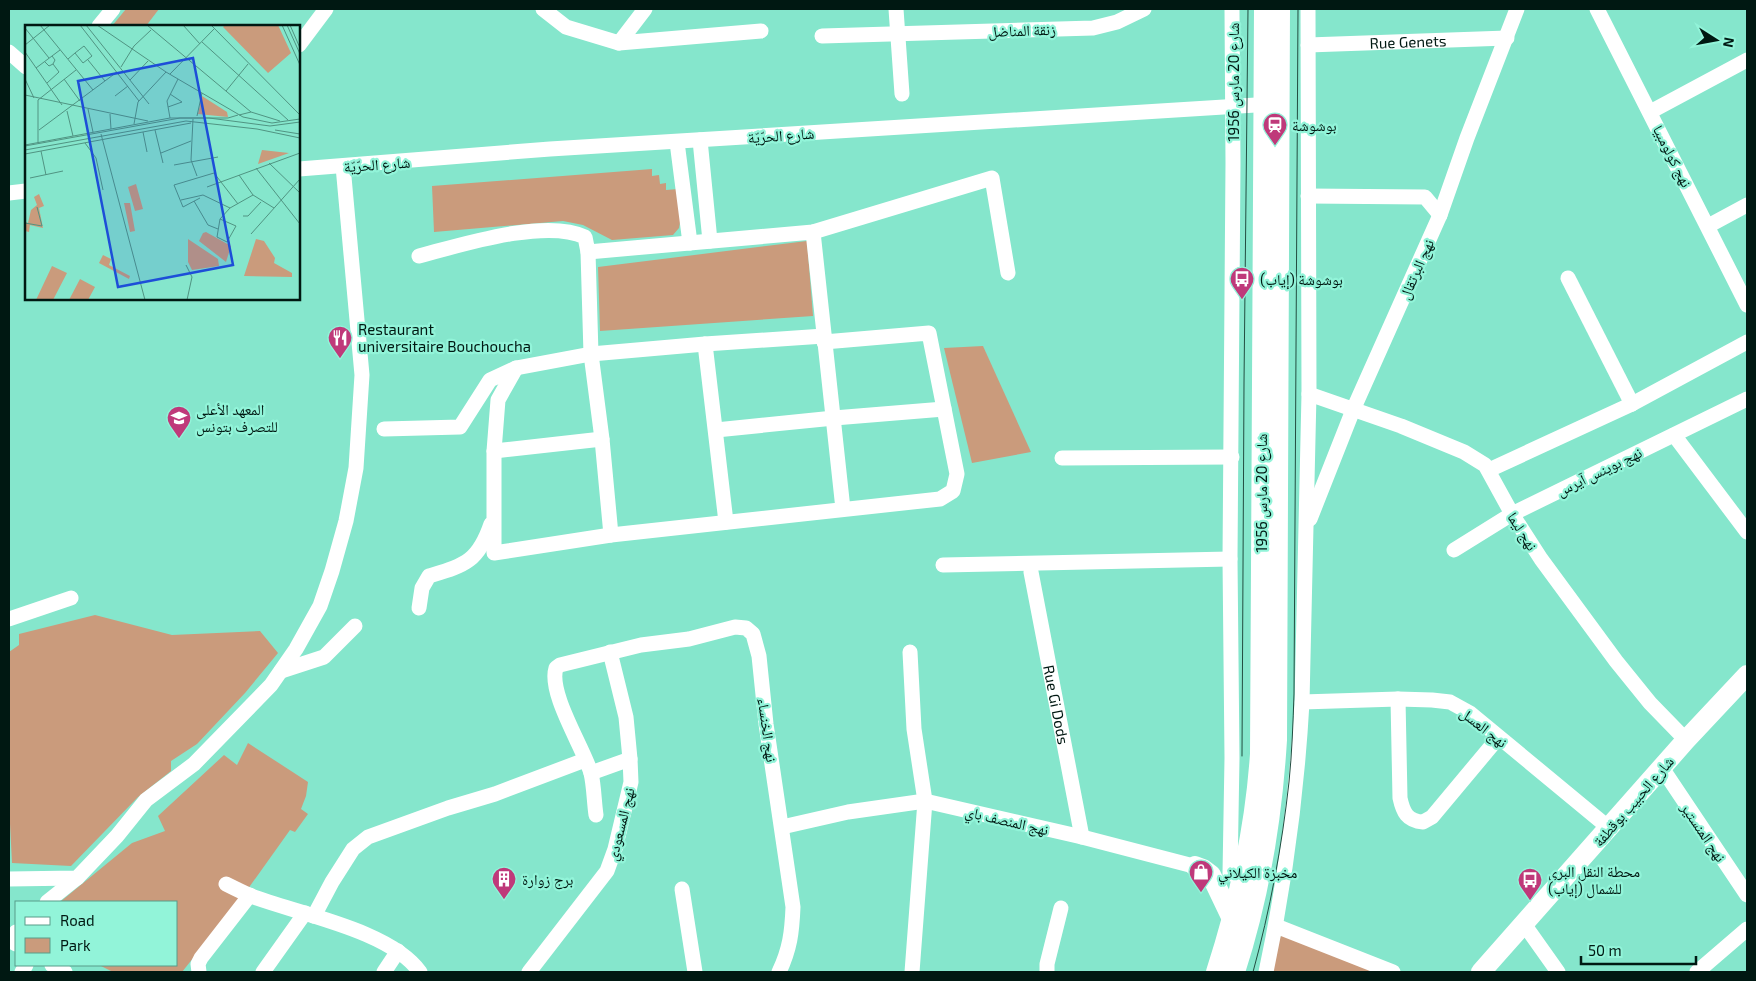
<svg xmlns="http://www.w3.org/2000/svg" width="1756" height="981" viewBox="0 0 1756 981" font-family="'Exo 2','Noto Naskh Arabic',sans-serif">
	<rect width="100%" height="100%" fill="#85e6cc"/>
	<g fill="#ca9b7c">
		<path d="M126,9h33l-13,17h-34z"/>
		<path d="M652,169v7l7,-1 1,9 6,-1v7l12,-1 3,28 -2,11 -6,7 -61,5 -29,-15 -20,-4 -129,11 -2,-46z"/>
		<path d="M807,241l6,75 -213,15 -2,-64z"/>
		<path d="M983,346l48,106 -59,11 -28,-115z"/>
		<path d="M95,615l77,20 88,-4 18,22 -33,40 -48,51 -26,17v10l-33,26 -67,69 -59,-3 -3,-59v-152l10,-7v-11z"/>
		<path d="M248,743l60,39 -2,14 -5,13 7,5 -13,18 -5,-2 -45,63 -63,79h-69l-14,-7h77v-63h-116l72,-59 33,-12 -7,-15 66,-61 13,10z"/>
		<path d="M1288,930l96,42h-113l9,-35z"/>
	</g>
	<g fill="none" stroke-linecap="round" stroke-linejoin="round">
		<g stroke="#fff" stroke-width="15">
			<path d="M543,9l23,18 53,16 142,-12"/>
			<path d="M896,9l6,85"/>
			<path d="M1597,9l150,296"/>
			<path d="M99,26l14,-17"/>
			<path d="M822,36l271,-8 24,-6 27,-13"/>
			<path d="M619,43l26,-34"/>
			<path d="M299,45l27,-36"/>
			<path id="s1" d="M1308,45l199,-7"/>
			<path d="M9,52l17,15"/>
			<path d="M1650,112l97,-52"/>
			<path d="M700,140l10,101"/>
			<path d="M677,142l13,101"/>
			<path d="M299,169l251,-20 722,-45"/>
			<path d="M9,193l17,-2"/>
			<path d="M1308,196l117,1 15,18"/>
			<path d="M1708,226l39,-21"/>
			<path d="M813,232l30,277"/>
			<path d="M588,252l3,102 11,85 9,96"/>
			<path d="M419,256c42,-11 126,-38 166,-19l3,15 225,-20 179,-54 16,95"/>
			<path d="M1568,278l64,126"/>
			<path d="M705,344l21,178"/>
			<path d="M516,368l-18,32 -4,51v102l117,-18 329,-36 13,-8 4,-17 -28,-141 -105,9"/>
			<path d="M1309,394l92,32 63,26 21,13 27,49 29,45 75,102 34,42 36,37"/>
			<path d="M384,429l76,-2 30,-47 26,-12 75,-14 114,-10 119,-8"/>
			<path d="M716,430l118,-12 110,-9"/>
			<path d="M1674,435l73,97"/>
			<path d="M494,451l108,-12"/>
			<path d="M1062,458l170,-1"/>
			<path d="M1489,470l143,-66 115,-62"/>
			<path d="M1310,519l43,-109 87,-195 27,-77 50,-129"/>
			<path d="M1454,550l58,-36 235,-115"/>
			<path d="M943,565l287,-6"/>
			<path id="s2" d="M1031,572l51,265"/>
			<path d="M419,608l3,-20 7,-12c36,-11 49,-14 62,-52"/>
			<path d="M9,619l62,-21"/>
			<path d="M910,652l4,77 11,72 -13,171"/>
			<path d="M281,671l43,-14 31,-31"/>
			<path d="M1398,699l2,99c3,14 7,23 23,24l9,-5 66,-79"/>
			<path d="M1302,702l96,-3 34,1 18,2 20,11 139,115"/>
			<path d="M1662,768l85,127"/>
			<path d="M591,773l39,-14"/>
			<path d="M596,815c-2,-14 -2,-29 -5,-42 -8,-26 -43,-80 -35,-105l4,-3 81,-20 48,-6 46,-12 11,1 7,6 6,22 7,68 27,183c-1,25 -3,42 -14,65"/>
			<path d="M782,827l66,-15 77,-11 157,36 123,32"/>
			<path d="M1230,874l2,-116 -2,-199 3,-396 -1,-154"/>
			<path d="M9,879l68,-1 40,-42 29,-36 48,-36 77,-79 25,-36 24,-43 12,-35 14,-50 10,-53 6,-93 -19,-209"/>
			<path d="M226,884c8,4 16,8 25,12 47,18 139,34 169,76"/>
			<path d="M682,889l13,83"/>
			<path d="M47,902l30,-24"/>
			<path d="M314,916l18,-34 21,-33 15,-12 80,-29 47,-14 90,-34"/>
			<path d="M1524,924l34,48"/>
			<path d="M1276,926l117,46"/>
			<path d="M16,932l-5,9 5,3"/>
			<path d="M52,965l13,7"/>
			<path d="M22,972l4,-7"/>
			<path d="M199,972l-1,-8 3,-6 49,-63"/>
			<path d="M263,972l42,-59"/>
			<path d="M384,972l14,-21"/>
			<path d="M529,972l78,-101 8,-22 16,-67 -1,-23 -4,-42 -16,-65"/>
			<path d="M1047,972v-8l14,-56"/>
			<path d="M1266,972c19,-89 31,-179 36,-270l7,-308 -1,-385"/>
			<path d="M1697,972l50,-43"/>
		</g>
		<g stroke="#fff" stroke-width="20">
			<path d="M1195,866l8,3 8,6 21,44"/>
			<path d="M1216,972c23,-71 39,-143 44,-218l4,-745"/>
			<path d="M1235,972c25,-77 37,-151 42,-232l3,-731"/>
			<path d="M1481,972l205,-232 61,-65"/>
		</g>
		<g stroke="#224d41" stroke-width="1">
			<path d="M1242,756l2,-373 4,-374"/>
			<path d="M1253,972c17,-62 29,-126 36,-190 3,-29 4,-59 5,-88l4,-685"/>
		</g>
	</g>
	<defs>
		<symbol id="station-pin" viewBox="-11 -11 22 30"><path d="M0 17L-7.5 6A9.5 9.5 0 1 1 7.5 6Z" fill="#bf397a" stroke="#92f4d9"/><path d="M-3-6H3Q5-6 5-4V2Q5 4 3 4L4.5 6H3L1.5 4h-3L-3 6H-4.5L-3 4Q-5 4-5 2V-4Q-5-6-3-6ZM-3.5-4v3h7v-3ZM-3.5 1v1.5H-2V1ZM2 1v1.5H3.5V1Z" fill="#fff"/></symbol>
		<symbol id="bus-pin" viewBox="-11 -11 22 30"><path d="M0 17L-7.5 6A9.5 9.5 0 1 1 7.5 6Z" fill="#bf397a" stroke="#92f4d9"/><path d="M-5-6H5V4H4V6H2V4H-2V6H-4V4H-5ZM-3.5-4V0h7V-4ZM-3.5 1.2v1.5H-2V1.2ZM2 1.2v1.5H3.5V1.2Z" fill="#fff"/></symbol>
		<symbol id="restaurant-pin" viewBox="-11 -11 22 30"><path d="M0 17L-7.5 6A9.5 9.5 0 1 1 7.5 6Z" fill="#bf397a" stroke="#92f4d9"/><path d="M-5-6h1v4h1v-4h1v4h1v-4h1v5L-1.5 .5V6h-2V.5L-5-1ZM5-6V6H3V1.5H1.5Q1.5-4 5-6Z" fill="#fff"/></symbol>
		<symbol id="university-pin" viewBox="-11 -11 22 30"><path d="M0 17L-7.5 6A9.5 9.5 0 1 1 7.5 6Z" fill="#bf397a" stroke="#92f4d9"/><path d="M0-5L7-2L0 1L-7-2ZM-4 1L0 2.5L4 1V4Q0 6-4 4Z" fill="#fff"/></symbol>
		<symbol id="shop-pin" viewBox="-11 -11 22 30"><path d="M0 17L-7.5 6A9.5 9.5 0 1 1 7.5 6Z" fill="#bf397a" stroke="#92f4d9"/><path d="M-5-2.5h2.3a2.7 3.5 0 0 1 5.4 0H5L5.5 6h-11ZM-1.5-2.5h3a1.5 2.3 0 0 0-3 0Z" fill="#fff"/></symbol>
		<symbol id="building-pin" viewBox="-11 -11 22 30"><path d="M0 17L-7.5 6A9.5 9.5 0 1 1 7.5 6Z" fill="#bf397a" stroke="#92f4d9"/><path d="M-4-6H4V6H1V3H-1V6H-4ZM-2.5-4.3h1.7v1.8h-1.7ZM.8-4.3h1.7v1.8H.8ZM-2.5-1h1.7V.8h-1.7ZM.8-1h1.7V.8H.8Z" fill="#fff"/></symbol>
	</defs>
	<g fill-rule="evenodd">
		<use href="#station-pin" x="1261" y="111" width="28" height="38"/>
		<use href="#bus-pin" x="1228" y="265" width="28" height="38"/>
		<use href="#restaurant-pin" x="326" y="324" width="28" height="38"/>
		<use href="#university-pin" x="165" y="404" width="28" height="38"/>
		<use href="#shop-pin" x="1187" y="858" width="28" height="38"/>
		<use href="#building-pin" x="490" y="865" width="28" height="38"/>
		<use href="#bus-pin" x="1516" y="866" width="28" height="38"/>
	</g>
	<g text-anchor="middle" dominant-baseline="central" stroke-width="4.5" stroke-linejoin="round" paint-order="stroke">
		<g font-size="15" fill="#001812" stroke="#92f4d9">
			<text transform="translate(1022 30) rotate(-2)">زنقة المناضل</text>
			<text stroke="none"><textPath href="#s1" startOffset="100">Rue Genets</textPath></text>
			<text transform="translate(1233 82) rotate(-90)">شارع 20 مارس 1956</text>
			<text transform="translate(781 135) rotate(-4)">شارع الحرّيّة</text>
			<text transform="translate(1673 156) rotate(63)">نهج كولومبيا</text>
			<text transform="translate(377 164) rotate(-4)">شارع الحرّيّة</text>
			<text transform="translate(1416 269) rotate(-66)">نهج البرتقال</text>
			<text transform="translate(1599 471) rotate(-26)">نهج بوينس آيرس</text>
			<text transform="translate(1261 493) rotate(-90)">شارع 20 مارس 1956</text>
			<text transform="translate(1523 531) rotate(58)">نهج ليما</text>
			<text stroke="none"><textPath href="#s2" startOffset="135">Rue Gi Dods</textPath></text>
			<text transform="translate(1484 727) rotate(38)">نهج العسل</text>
			<text transform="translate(768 730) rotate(82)">نهج الخنساء</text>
			<text transform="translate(1633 801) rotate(-49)">شارع الحبيب بوقطفة</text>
			<text transform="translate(1007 820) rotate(13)">نهج المنصف باي</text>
			<text transform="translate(620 824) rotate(-76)">نهج المسعودي</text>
			<text transform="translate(1704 832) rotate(56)">نهج المنستير</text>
		</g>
		<g font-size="15" fill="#001812" stroke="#92f4d9" text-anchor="start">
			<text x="1292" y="125">بوشوشة</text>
			<text x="1260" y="279">بوشوشة (إياب)</text>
			<text x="358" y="329">Restaurant<tspan x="358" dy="17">universitaire Bouchoucha</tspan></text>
			<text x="196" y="409">المعهد الأعلى<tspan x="196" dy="17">للتصرف بتونس</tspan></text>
			<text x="1548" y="871">محطة النقل البري<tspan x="1548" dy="17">للشمال (إياب)</tspan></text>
			<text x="1218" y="872">مخبزة الكيلاني</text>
			<text x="522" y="879">برج زوارة</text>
		</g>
	</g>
	<g transform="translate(25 25)">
		<rect width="275" height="275" fill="#85e6cc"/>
		<path d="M200,0h53l13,28 -23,20 -45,-46zM177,71l25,16 1,5 -30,-3zM237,125l27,3 -31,11zM111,159l7,25 -8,2 -7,-24zM14,169l5,12 -5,2 4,20 -13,-3 -1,7 -4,-1v-9l3,1 3,-13 6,-5 -3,-8zM99,178h6l5,28 -5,1zM181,207l25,14 -5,16 -27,-21 4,-8zM163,214l30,20 1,7 -27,4 -4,-8zM231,214l8,2 11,17 -1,5 18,10v4l-48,-1zM78,230l8,4 -2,6 21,11 -1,3 -30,-16zM27,241l15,7 -14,27h-17zM55,254l15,8 -7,13h-19z" fill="#ca9b7c"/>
		<path fill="none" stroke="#509482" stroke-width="1" d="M15,0l53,65M55,0l59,76M61,0l63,79M72,0l69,47 77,45 29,6 28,-4M122,0l104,87M158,0l17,19M186,0l89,90M257,0l18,40M262,0l13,29M265,0l10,23M0,3l24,30M177,17l86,78M0,20l25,-20M0,27l37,53M43,34l7,-6 9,-7 8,10 -9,7 -8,-10M63,35l17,21M20,37l4,4 4,-2 2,-4 -3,-4M96,42l13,-21 17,-16M11,43l24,-18M145,49l44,-45M0,54l9,19M39,54l16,22M105,55l18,-19M22,58l12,-11 -6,-8M201,66l22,-27M0,70l123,26M90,71l13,-10M143,82l14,-5 -12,-8M63,84l5,23M42,86l6,25M85,89l1,15M214,90l12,-3 29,9M172,91l5,-23M145,93l-3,-17 11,-22M168,94l-2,41 6,16M109,99l4,-22 28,-30M14,105l78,-58M130,105l8,33M250,105l25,4M118,107l4,20M76,109l44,166M13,118v-43l38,-30M60,118l11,15 7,32M0,120l145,-27h58l10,-3M0,121l155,-28h29l61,8 30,-4M0,125l161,-29 71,8 43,9M16,126l5,24M136,128l30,-12M0,129l166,-31M244,138l31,30M149,140l44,-8M231,143l44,56M214,150l14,20 21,13M5,153l33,-7M182,162l93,-34M175,173l-17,9 -9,-22 40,-12 24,31M156,175l22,-5 27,13M169,176l14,24 10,4M218,191h5l13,-14M195,194l16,7 -9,16 -10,-5 3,-18 10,-11 23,-13M0,198l17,3 -5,-19M226,209l49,-55M161,240l6,12 -5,23"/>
		<path fill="#1d4ed8" fill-opacity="0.15" stroke="#1d4ed8" stroke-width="2.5" d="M168,33l40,207 -115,22 -40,-206z"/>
		<rect width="275" height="275" fill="none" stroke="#001812" stroke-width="2.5"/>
	</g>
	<rect width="1756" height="981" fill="none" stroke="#001812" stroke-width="20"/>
	<rect x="15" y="901" width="162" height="65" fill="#92f4d9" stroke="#589c89"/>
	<rect x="25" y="917" width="25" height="8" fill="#ffffff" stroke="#589c89"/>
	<text x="60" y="926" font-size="15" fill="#001812">Road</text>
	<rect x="25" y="938" width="25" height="15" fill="#ca9b7c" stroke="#589c89"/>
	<text x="60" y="951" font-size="15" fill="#001812">Park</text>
	<g transform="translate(1716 40) rotate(101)" stroke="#92f4d9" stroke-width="4" paint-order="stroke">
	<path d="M0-4L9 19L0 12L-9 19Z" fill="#001812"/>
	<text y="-8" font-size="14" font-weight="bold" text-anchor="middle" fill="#001812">N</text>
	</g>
	<path d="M1581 956v8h115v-8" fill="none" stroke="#001812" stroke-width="2.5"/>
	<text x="1588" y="956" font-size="15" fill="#001812" stroke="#92f4d9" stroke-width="4" paint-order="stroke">50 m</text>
</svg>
